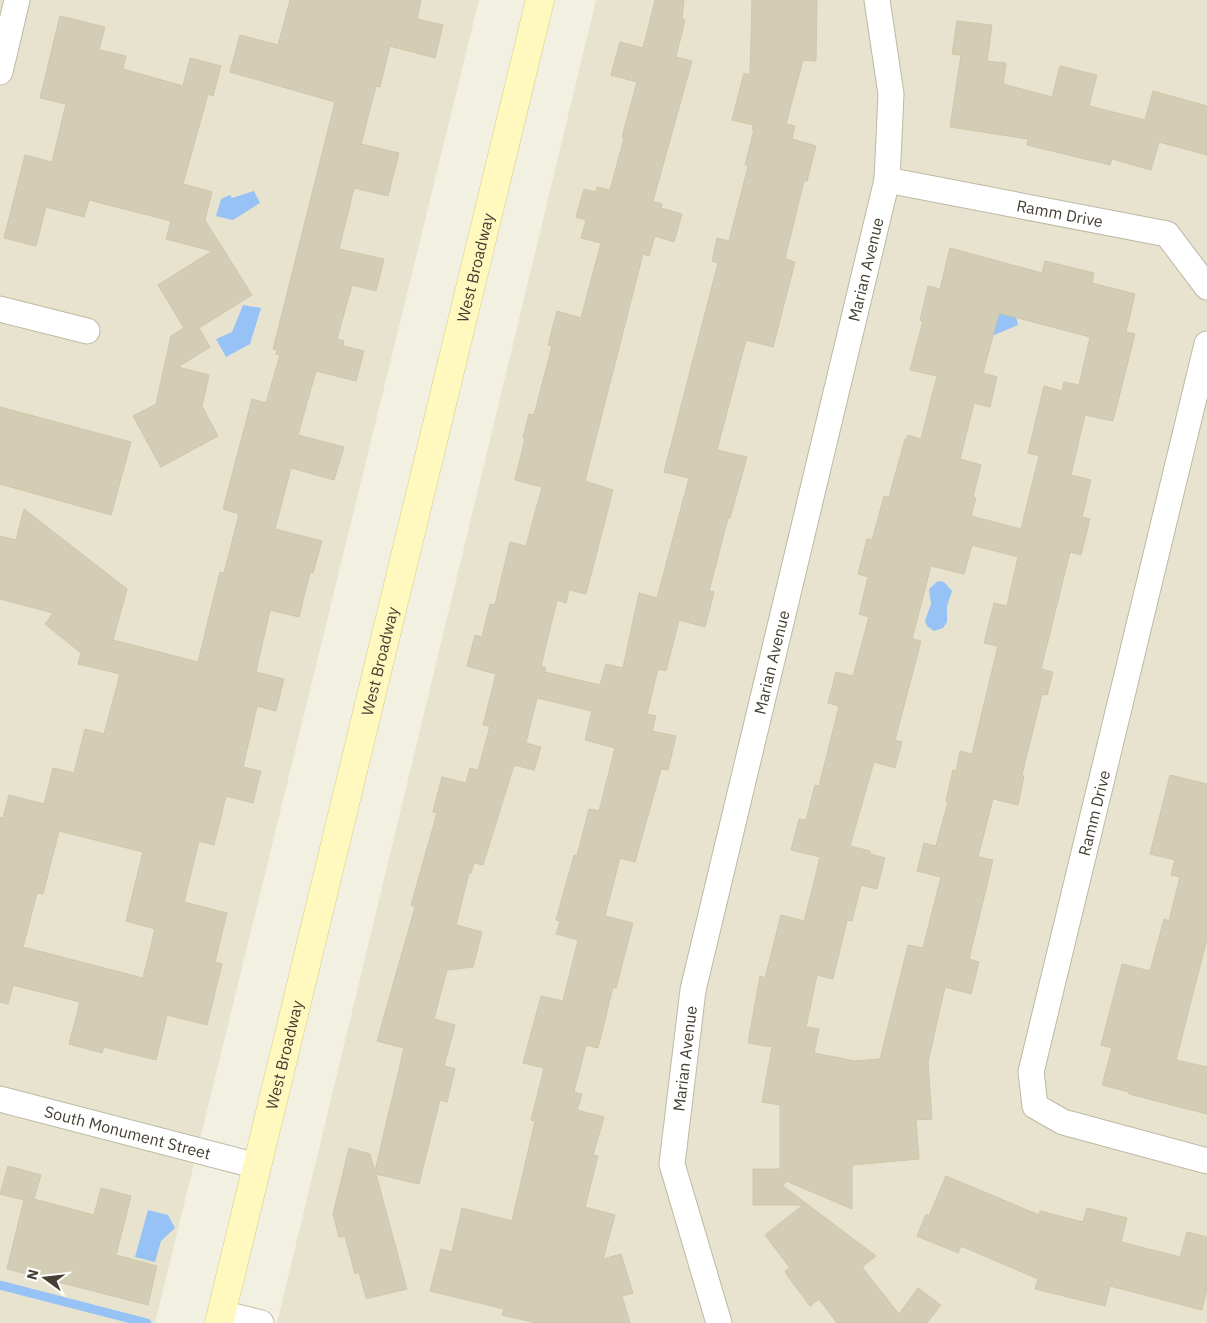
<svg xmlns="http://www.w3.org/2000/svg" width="1207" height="1323" viewBox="0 0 1207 1323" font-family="'IBM Plex Sans',sans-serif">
	<rect width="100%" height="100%" fill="#f2f0e1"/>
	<g fill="#e7e3cf">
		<path d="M0,0h479l-324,1323h-155z"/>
		<path d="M596,0h611v1323h-930z"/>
	</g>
	<g fill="#97c2f5">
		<path d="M254,191l6,12 -27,17 -17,-4 5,-17 9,-4 2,3z"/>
		<path d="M243,305l18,3 -11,36 -24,13 -10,-18 16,-7z"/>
		<path d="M1014,308l4,17 -26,11 5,-23z"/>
		<path d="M938,581l6,1 8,9 -5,15v16l-4,6 -9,3 -7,-5 -2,-5 6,-17 -2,-15z"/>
		<path d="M148,1210l20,5 7,13 -14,13 -6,21 -20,-5z"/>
	</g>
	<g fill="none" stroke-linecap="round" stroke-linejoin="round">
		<path stroke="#97c2f5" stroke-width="9" d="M0,1285l147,38"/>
	</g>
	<g fill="#d4cdb6" stroke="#d0c6a9" fill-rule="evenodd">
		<path d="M290,0h131l-4,19 26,6 -8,33 -45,-12 -10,41 -4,-1 -15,58 38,9 -11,43 -34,-8 -15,61 45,10 -8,32 -24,-6 -15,54 7,2 -1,5 21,5 -8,30 -40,-10 -18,64 46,12 -10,33 -43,-12 -16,61 47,12 -9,32 -3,-1 -11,45 -29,-7 -14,62 28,7 -8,32 -19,-5 -14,61 18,4 -8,32 -27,-7 -12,49 -15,-4 -15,61 43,11 -12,49 7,2 -15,61 -40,-10 -11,45 -52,-13 -2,6 -33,-9 11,-42 -67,-17 -5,19 -8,-2v-185l3,1 6,-23 35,9 9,-36 21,5 11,-44 19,5 16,-60 -42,-10 3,-11 -36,-29 8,-11 -53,-14v-63l16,4 8,-31 103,80 -14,51 85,22 22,-90 4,1 15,-59 -16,-5 29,-110 14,4 14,-48 -4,-1 1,-4 -4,-1 62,-247 -105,-30 10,-37 38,10zM59,831l84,21 -17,69 29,8 -12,49 -120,-31 14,-54 6,1z"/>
		<path d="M655,0h29l-2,19 3,1 -9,37 16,4 -39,140 9,3 -1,4 21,6 -8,28 -19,-6 -6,20 -6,-2 -58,227 28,9 -27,104 -17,-4 -3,13 -9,-3 -16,66 5,2 -1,4 55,13 6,-21 17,4 16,-75 18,5 32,-120 -25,-6 54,-209 -6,-2 5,-23 12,3 19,-75 -3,-1 9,-36h-2l1,-4 -21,-5 12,-47 6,2 2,-75h65l-1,61 -13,-1 -17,64 9,2 -3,13 24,7 -9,35h-3l-19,78 10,3 -22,85 -27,-7 -29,110 30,7 -17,61h-2l-19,73 5,1 -9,35 -26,-7 -13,51 -8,-2 -11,45 9,2 -4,15 24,5 -8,34 -7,-1 -26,93 -15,-4 -15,58 28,7 -17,65 -3,-1 -15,61 -12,-3 -12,47 8,2 -5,16 27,7 -11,38 5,1 -13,51 30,8 -12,44 18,-5 12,39 -11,3 8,27h-94l-34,-8 2,-6 -74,-18 11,-42 11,3 10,-44 50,13 23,-100 -4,-1 13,-52 -21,-5 18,-67 22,5 15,-61 -22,-6 4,-13 -4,-1 18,-65 3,1 12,-47 10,2 16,-63 -30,-8 7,-29 -55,-13 -11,45 15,4 -7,23 -20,-5 -31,100 -9,-2 -3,10h-2l-13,52 26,7 -9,35 -26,3 -13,49 21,6 -11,41 11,3 -8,33 -7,-2 -21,84 -43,-10 31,115 -38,9h-3l-7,-26 -4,2 -10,-38 -6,1 -6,-23 16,-66 21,6 5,17 29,-123 -27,-7 38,-134 -4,-2 26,-92 -4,-1 9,-35 24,6 4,-15 8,2 12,-44 -7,-1 13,-51 -29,-8 8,-31 7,2 8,-33 5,1 15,-63 16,4 16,-59 -27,-7 10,-42h-2l6,-24 5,1 18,-69 -4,-1 9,-34 24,7 20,-75 -20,-5 5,-18 -10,-3 8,-28 12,3 1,-5 13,3 14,-52 -2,-1 15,-55 -26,-7 9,-33 23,6z"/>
		<path d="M60,16l45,11 -6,23 27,6 -3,13 60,17 7,-28 31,8 -8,30 -5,-2 -25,90 29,8 -7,28 47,75 -53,33 11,19 -32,20 31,8 -7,31 16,30 -57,31 -28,-51 23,-12 15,-68 13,-8 -26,-43 54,-34 -46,-12 5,-18 -82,-21 -5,17 -38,-10 -10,39 -32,-8 21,-83 27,7 14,-58 -26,-6z"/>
		<path d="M957,21l35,4 -5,36 19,2 -3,21 49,13 8,-31 37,9 -8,31 56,14 8,-29 54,15v49l-48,-13 -8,28 -39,-11 -2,6 -83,-20 1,-6 -78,-12 11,-72 -9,-1z"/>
		<path d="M950,248l92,25 3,-12 49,12 -2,10 43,11 -9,38 9,2 -22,87 -28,-6 -14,60 20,5 -9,37 8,2 -9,36 -11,-3 -29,117 12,3 -6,23 -5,-1 -20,81 2,1 -6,29 -25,-6 -15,58 15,3 -24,99 10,3 -8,32 -26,-7 -17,75 4,57 -16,1 3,39 -67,6v44l-66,-28 -3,5 93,70 -14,11 37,47 19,-26 23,17 -14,18h-90l-18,-24 -9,7 -21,-28 -4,-7 5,-3 -25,-33 38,-30h-50v-36h27v-64l-18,-3 10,-55 -24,-4 12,-67 5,2 16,-63 23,6 12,-47 4,-17 -29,-7 8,-31 7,1 9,-35 4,1 20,-80 -11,-3 8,-31 17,4 16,-59 -10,-3 9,-37 -10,-3 9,-35 5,1 12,-44 5,1 16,-58h2l1,-4 13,4 16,-63 -27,-6 13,-49 -3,-1 8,-34 12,3zM999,313l91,24 -11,48 -15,-3 -2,9 -18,-5 -16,67 11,3 -18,73 -50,-13 5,-18 -3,-1 8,-32 -21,-6 14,-56 16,4 7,-30 -14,-4zM972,545l46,12 -11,49 -13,-3 -10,40 14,3 -26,108 -12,-3 -4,20 -3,-1 -7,31 2,1 -12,44 -12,-3 -7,28 24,6 -18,71 -15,-3 -28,114 -25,2 -41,-8 5,-24 -13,-2 11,-52 16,4 14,-59 5,1 9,-36 16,4 8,-31 -15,-4v-3l-20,-5 24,-84 21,6 7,-26 -7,-2 26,-99 -9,-2 19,-73 33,8z"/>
		<path d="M0,407l131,35 -20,73 -111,-31z"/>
		<path d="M1170,775l37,9v155l-31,121 31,7v47l-78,-20v-2l-27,-7 10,-37 -11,-3 21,-81 28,7 14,-52 5,2 11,-44 -9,-2 4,-15 -25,-6z"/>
		<path d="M8,1166l33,9 -7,24 60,16 7,-27 30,8 -15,59 41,11 -9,39 -141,-36 17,-69 -24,-6z"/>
		<path d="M946,1176l93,39 1,-4 43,11 4,-14 40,10 -6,24 59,15 7,-25 20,5v52l-5,21 -92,-24 -5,20 -70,-17 3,-10 -77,-33 -3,7 -41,-17 9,-22 3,2z"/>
	</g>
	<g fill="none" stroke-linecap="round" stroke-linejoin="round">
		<defs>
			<g id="minor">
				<path d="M0,72l17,-72"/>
				<path id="s1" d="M887,180l280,54 40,53"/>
				<path d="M0,309l87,22"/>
				<path d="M1207,344l-176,728 4,34 28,16 144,39"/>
				<path id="s2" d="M0,1099l257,67"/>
				<path d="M221,1313l40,10"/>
				<path id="s3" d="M719,1323l-47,-159 21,-174 194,-810 4,-86 -14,-94"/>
			</g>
			<g id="secondary">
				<path id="s4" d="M219,1323l321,-1323"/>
			</g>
		</defs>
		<use href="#minor" stroke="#beb9a4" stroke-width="27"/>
		<use href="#secondary" stroke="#d6cd8d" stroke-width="29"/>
		<use href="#minor" stroke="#fff" stroke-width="25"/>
		<use href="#secondary" stroke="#fff8bf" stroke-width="28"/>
	</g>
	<g text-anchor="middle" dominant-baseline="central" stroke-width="4.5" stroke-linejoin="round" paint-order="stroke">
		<g font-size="16" fill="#443f32" stroke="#fff">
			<text stroke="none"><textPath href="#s1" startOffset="176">Ramm Drive</textPath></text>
			<text stroke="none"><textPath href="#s4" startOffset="1086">West Broadway</textPath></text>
			<text stroke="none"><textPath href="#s3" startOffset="1082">Marian Avenue</textPath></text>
			<text stroke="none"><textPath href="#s4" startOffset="681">West Broadway</textPath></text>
			<text stroke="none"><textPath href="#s3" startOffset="678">Marian Avenue</textPath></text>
			<text transform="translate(1094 813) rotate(-76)">Ramm Drive</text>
			<text stroke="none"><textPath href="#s4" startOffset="276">West Broadway</textPath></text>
			<text stroke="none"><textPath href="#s3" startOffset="272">Marian Avenue</textPath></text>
			<text stroke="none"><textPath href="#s2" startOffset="132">South Monument Street</textPath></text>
		</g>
	</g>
	<g transform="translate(45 1278) rotate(285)" stroke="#ffffff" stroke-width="4" paint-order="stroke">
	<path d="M0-4L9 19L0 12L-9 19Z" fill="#443f32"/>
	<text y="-8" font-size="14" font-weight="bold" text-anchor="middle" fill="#443f32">N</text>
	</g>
</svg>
